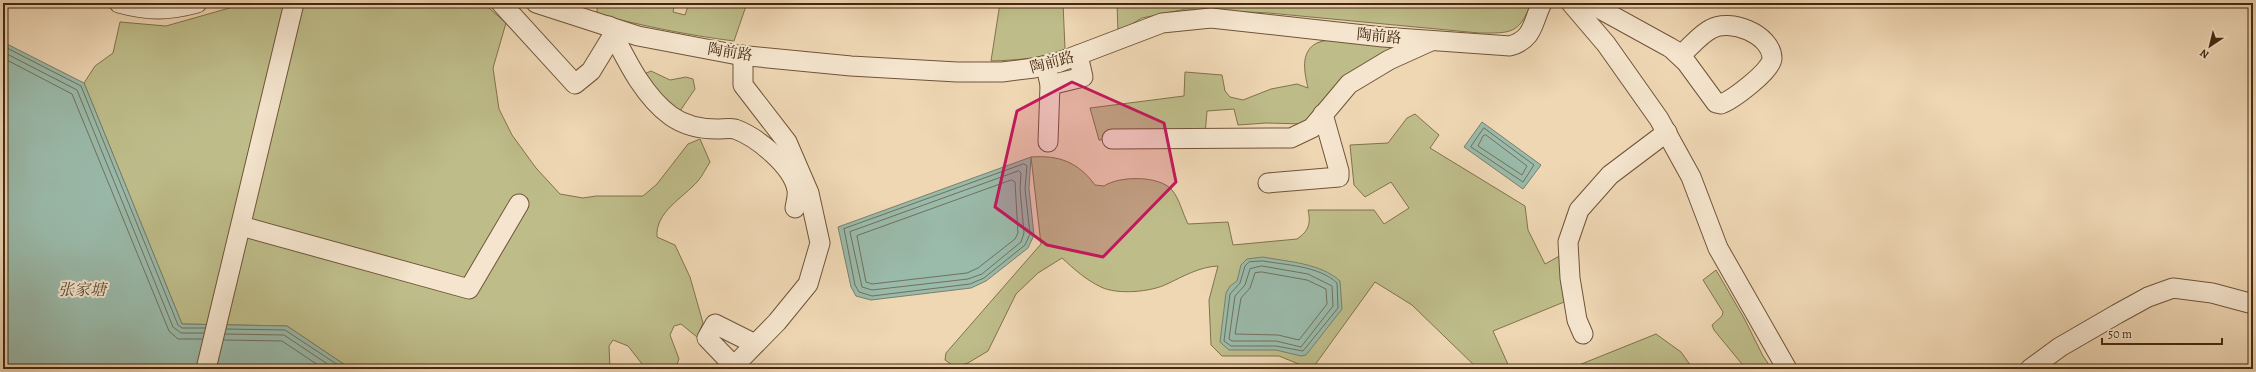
<svg xmlns="http://www.w3.org/2000/svg" width="2256" height="372" viewBox="0 0 2256 372" font-family="Alegreya,'Noto Serif SC',serif">
	<rect width="100%" height="100%" fill="#efd7b4"/>
	<filter id="stains"><feTurbulence type="fractalNoise" baseFrequency=".005" numOctaves="4"/><feColorMatrix values="0 0 0 0 .2 0 0 0 0 .09 0 0 0 0 .02 0 0 0 .5 -.17"/></filter>
	<radialGradient id="worn" r=".72"><stop offset=".6" stop-color="#630" stop-opacity="0"/><stop offset="1" stop-color="#630" stop-opacity=".3"/></radialGradient>
	<g fill="#bebd8a" stroke="#82724c">
		<path d="M247,3h226l16,5 17,15 -13,45 6,41 13,26 24,33 24,26 23,4 13,-2h47l14,-12 31,-40 12,-5 10,23c-4,6 -7,13 -12,19 -15,17 -43,31 -41,56l18,8 15,32 13,46 -6,14 -16,-13 -7,2 -4,9 9,24 -4,10h-29l-18,-23 -15,-6 -4,6 1,23h-259l-64,-43 -105,-2 -98,-241 11,-17 18,-13 7,-31 46,4z"/>
		<path d="M597,3h78l-2,9 12,3 4,-12h58l-13,38c-47,-6 -91,-15 -137,-27z"/>
		<path d="M1000,3h63l2,46c-25,10 -48,11 -74,12z"/>
		<path d="M1117,3h414c-12,32 -21,30 -52,30l-210,-20 -83,-4 -44,9 -24,14z"/>
		<path d="M1339,39l47,5 7,4 -10,10 -24,9 -54,57 -39,-1 -28,2 -4,-16 -27,2 -2,24 -106,5 -9,-32 94,-12 1,-24 37,3 3,16 5,6 13,3 28,-11 26,-5 11,4c-3,-14 -9,-36 9,-45 6,-3 16,-3 22,-4z"/>
		<path d="M651,71l19,9 16,-3 7,2 2,10 -15,22 1,4 -39,-40z"/>
		<path d="M1415,114l24,21 -9,13 95,58 3,24 17,34 18,-10 6,46 -76,31 17,38h-32l-66,-64 -37,-23 -63,87h-13l2,-4 -22,-9h-57l-11,-11 -2,-45 9,-34c-19,1 -34,10 -51,18 -16,8 -50,11 -66,3 -15,-7 -27,-18 -39,-29l-24,15 -22,21 -28,57 -20,12 -13,4 -10,-7 1,-7 95,-109 -10,-87c28,-2 47,5 64,28l9,1c15,-10 55,-11 68,4 7,8 11,24 16,34l40,-2 5,23 64,-6c12,-8 14,-16 11,-29h66l10,14 25,-16 -18,-26 -26,15 -11,-12 -4,-40 38,-2 19,-25z"/>
		<path d="M1716,270l28,48 19,38 9,13h-26l-32,-39 -2,-5 10,-9 1,-4 -20,-32z"/>
		<path d="M1656,334l25,18 12,17h-124z"/>
	</g>
	<g fill="#9abaaa" stroke="#78806c">
		<path d="M3,42l81,41 98,241 105,2 64,43h-348z"/>
		<path d="M1482,122l59,43 -18,24 -59,-42z"/>
		<path d="M1031,157l-2,31 5,47 -6,13 -42,33 -15,7 -100,12 -15,-4 -5,-9 -13,-60z"/>
		<path d="M1263,257c26,5 57,6 77,24l2,28 -36,46 -5,1 -25,-6h-47l-9,-8 6,-49 4,-7 7,-5 4,-16 6,-6z"/>
	</g>
	<g fill="none" stroke-linecap="round" stroke-linejoin="round">
		<g stroke="#70715c" stroke-width="1">
			<path d="M3,46l78,40 97,239 4,3h23"/>
			<path d="M3,52l74,38 96,237 8,6h23"/>
			<path d="M3,58l69,36 97,237 9,8h24"/>
			<path d="M1484,128l50,37 -11,17 -52,-35z"/>
			<path d="M1486,135l41,31 -5,9 -44,-29 5,-10z"/>
			<path d="M1024,164l3,2 -2,23 5,45 -5,11 -41,33 -14,6 -98,12 -13,-4 -4,-7 -11,-56z"/>
			<path d="M1019,171l2,2 -1,16 4,44 -3,9 -39,32 -14,5 -96,11 -10,-3 -12,-55z"/>
			<path d="M1012,180l3,2 3,51 -3,6 -37,29 -11,5 -95,11 -6,-2 -9,-46z"/>
			<path d="M1263,261c23,4 56,5 74,22l1,25 -35,43 -27,-5h-45l-7,-5 6,-47 10,-11 5,-17 4,-4z"/>
			<path d="M1262,266l46,8 24,12 1,20 -32,41 -25,-6h-44l-3,-2 6,-43 10,-11 5,-16z"/>
			<path d="M1262,272l45,8 19,9 1,15 -28,36 -21,-5 -43,-1 6,-36 9,-10 5,-15z"/>
			<path d="M226,329l59,1 59,39"/>
			<path d="M225,334l59,1 51,34"/>
			<path d="M224,340l58,1 42,28"/>
		</g>
		<defs>
			<g id="minor">
				<path d="M119,3c29,8 49,8 78,0"/>
				<path d="M501,3l74,81 16,-13 22,-36"/>
				<path d="M536,3l102,33 100,19 113,11 106,6h45l32,-4 23,-5 105,-40 49,-5 172,19 127,9c24,-7 22,-23 32,-43"/>
				<path d="M1571,3l35,41 53,75 32,58 27,71 69,121"/>
				<path d="M1589,3l80,44 10,6h4c9,-8 18,-19 28,-24 19,-11 60,5 61,29 1,12 -40,42 -51,46l-5,-1 -30,-41 -15,-14"/>
				<path d="M609,26c16,31 33,69 62,90 14,10 30,13 46,13 6,0 13,-1 18,0 22,8 58,37 62,61 1,6 -1,12 -2,18"/>
				<path d="M1046,66l4,19 -2,57"/>
				<path d="M1050,85l33,-8 -5,-22"/>
				<path d="M1112,139l179,-1 21,-10 37,-44 40,-24 42,-19"/>
				<path d="M1268,183l71,-6v-6l-16,-57"/>
				<path d="M241,226l228,63 50,-85"/>
				<path d="M1583,334l-6,-14 -7,-42 -2,-36 11,-32 31,-35 57,-43"/>
				<path d="M734,366l-27,-28 8,-14 40,20"/>
				<path d="M206,369l88,-366"/>
				<path d="M731,369l46,-47 31,-38 12,-41 -11,-50 -22,-51 -44,-57v-30"/>
				<path d="M2030,369l30,-22 57,-33 31,-17 25,-9 39,5 41,11"/>
			</g>
		</defs>
		<use href="#minor" stroke="#705438" stroke-width="21"/>
		<use href="#minor" stroke="#f5e5ce" stroke-width="19"/>
	</g>
	<path fill="#c2185b" fill-opacity="0.2" stroke="#c2185b" stroke-width="3" stroke-linejoin="round" d="M1072,82l92,41 12,59 -73,75 -56,-12 -52,-38 22,-96z"/>
	<g text-anchor="middle" dominant-baseline="central" stroke-width="4" stroke-linejoin="round" paint-order="stroke">
		<g font-size="15" fill="#45280f" stroke="#f5e5ce">
			<text transform="translate(1379 36) rotate(5)">陶前路</text>
			<text transform="translate(730 52) rotate(9)">陶前路</text>
			<text transform="translate(1052 62) rotate(-15)">陶前路</text>
		</g>
		<g font-size="16" font-style="italic" fill="#5a4c36" stroke="#f5e5ce">
			<text x="82" y="290">张家塘</text>
		</g>
	</g>
	<rect width="2256" height="372" fill="none" stroke="#efd7b4" stroke-width="16"/>
	<rect x="4" y="4" width="2248" height="364" fill="none" stroke="#45280f" stroke-width="2"/>
	<rect x="8" y="8" width="2240" height="356" fill="none" stroke="#45280f"/>
	<g transform="translate(2210 46) rotate(215)" stroke="#f5e5ce" stroke-width="3" paint-order="stroke">
	<path d="M0-3L7 15L0 10L-7 15Z" fill="#45280f"/>
	<text y="-6" font-size="11" font-weight="bold" text-anchor="middle" fill="#45280f">N</text>
	</g>
	<path d="M2102 338v6h120v-6" fill="none" stroke="#45280f" stroke-width="2"/>
	<text x="2108" y="338" font-size="12" fill="#45280f" stroke="#f5e5ce" stroke-width="3" paint-order="stroke">50 m</text>
	<rect width="100%" height="100%" filter="url(#stains)"/>
	<rect width="100%" height="100%" fill="url(#worn)"/>
</svg>
